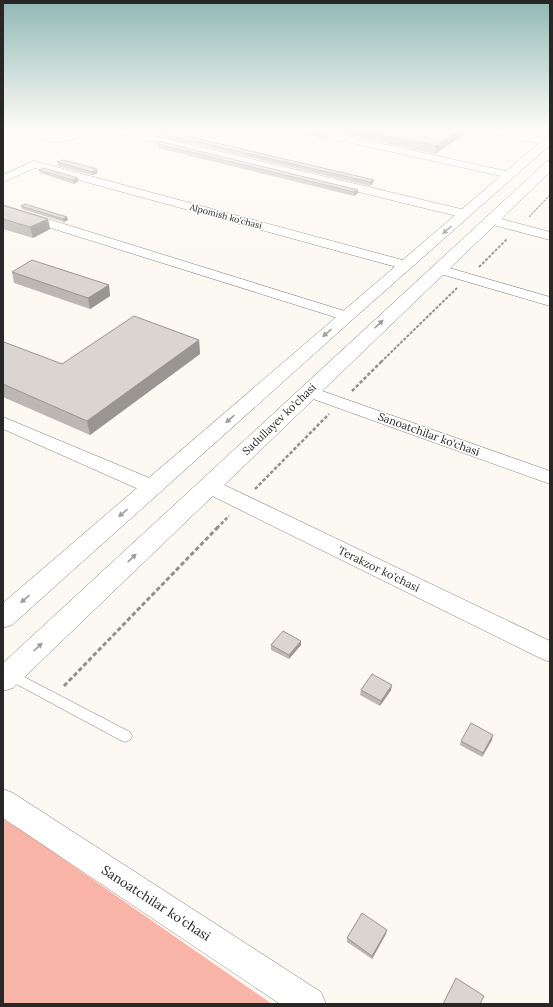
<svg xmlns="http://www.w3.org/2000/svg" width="553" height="1007" viewBox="0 0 553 1007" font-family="Lora,serif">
	<rect width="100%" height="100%" fill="#fcf8f2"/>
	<path fill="#f8b4a6" d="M3,819l30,19 239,166h-269z"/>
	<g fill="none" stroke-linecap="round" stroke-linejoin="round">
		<defs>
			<path id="service" d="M9,669l121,63 2,4 -2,4 -5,2 -5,-2 -115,-62 -2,-4 2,-4z"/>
			<g id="minor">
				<path d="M5,129h17l30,7 13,-1 16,-6h14l-1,2 -23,9 -19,2 -46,-11z"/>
				<path d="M108,129h17l340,81 4,1 2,3 -2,3 -4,1 -352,-86z"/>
				<path d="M297,129h18l195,43 6,3 -6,3 -208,-46z"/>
				<path d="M479,129h19l49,10 3,1v4l-3,1 -63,-13z"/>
				<path d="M34,161l376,101 2,3 -2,3h-10l-365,-100 -32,14v-7z"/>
				<path d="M3,205l348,108 3,3 -3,3 -5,2 -5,-2 -338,-106z"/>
				<path d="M490,216l60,16v8l-64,-17 -2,-3 2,-3z"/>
				<path d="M439,265l111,32v9l-116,-34 -2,-3 2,-3z"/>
				<path d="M308,386l242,85v13l-248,-89 -3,-4 3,-4z"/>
				<path d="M3,417l156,65 3,5 -3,5 -7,1 -7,-1 -142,-63z"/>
				<path d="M209,480l7,1 334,160v21l-8,-3 -340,-168 -3,-5 3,-5z"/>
				<path d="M3,789l10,4 308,199 5,12h-46l-277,-186z"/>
			</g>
			<g id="secondary">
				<path d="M550,136v9l-198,175 -340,305 -9,3v-25l543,-466z"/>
				<path d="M550,161v11l-537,516 -10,3v-28l543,-501z"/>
			</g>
		</defs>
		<use href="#service" stroke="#7f7b76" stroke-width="1"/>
		<use href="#minor" stroke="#7f7b76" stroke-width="1"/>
		<use href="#secondary" stroke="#7f7b76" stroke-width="1"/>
		<path stroke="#93908c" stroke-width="1.5" stroke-dasharray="2.5 1" stroke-linecap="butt" d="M529,217l21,-22"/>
		<g stroke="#93908c" stroke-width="2" stroke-dasharray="3 1.5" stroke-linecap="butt">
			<path d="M479,267l28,-28"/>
			<path d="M381,362l76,-74"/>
		</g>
		<g stroke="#93908c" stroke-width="2.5" stroke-dasharray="3.5 2" stroke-linecap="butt">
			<path d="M352,391l30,-30"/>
			<path d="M255,489l74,-75"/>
			<path d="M217,528l12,-12"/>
		</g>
		<path stroke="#93908c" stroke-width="3" stroke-dasharray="4.5 2.5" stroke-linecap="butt" d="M64,686l154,-159"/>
		<use href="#service" fill="#fff" fill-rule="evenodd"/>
		<use href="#minor" fill="#fff" fill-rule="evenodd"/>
		<use href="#secondary" fill="#fff" fill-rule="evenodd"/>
	</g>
	<g fill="#bcb7b4">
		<path d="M290,129h10l2,1 25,6v3l-37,-8z"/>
		<path d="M321,129h151l-37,25z"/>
		<path d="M160,133l214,47 -1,3 -3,3 -209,-50z"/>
		<path d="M158,144l200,49 -4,3 -196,-48z"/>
		<path d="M57,162l41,11 -6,2 -34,-9z"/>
		<path d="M39,170l39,11 -4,3 -34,-11z"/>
		<path d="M3,206l45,13 2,10 -17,9 -30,-9z"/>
		<path d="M21,206l46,11 1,3 -4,2 -42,-13z"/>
		<path d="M12,272l97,13 1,11 -20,13 -76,-26z"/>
		<path d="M199,340l1,14 -110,81 -87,-38v-54l59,21z"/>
		<path d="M301,641v4l-12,14 -18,-9v-5z"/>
		<path d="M361,690h30l-11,16 -20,-11z"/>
		<path d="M492,740l-10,17 -22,-12 1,-4z"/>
		<path d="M386,934l-14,25 -25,-17v-4z"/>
	</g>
	<g fill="#999592">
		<path d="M462,129h10l-37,25 1,-8z"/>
		<path d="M97,169l1,4 -6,2v-3z"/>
		<path d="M78,178v3l-4,3 -1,-4z"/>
		<path d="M374,180l-1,3 -3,3v-4z"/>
		<path d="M358,190v3l-4,3v-4z"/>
		<path d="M67,217l1,3 -4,2 -1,-3z"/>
		<path d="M48,219l2,10 -17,9 -3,-11z"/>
		<path d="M109,285l1,11 -20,13 -2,-11z"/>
		<path d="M199,340l1,14 -110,81 -3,-14z"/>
		<path d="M301,641v4l-12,14v-4z"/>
		<path d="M392,685l-1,5 -11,16 1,-5z"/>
		<path d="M493,735l-1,5 -10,17 1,-4z"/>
		<path d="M387,930l-1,4 -14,25v-3z"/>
	</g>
	<g fill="#dbd5d1" stroke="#999592">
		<path d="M295,129h5l2,1 25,6z"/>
		<path d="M356,129h106l-26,17z"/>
		<path d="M161,130l213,50 -4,2 -210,-49z"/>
		<path d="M158,141l200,49 -4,2 -196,-48z"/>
		<path d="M63,160l34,9 -5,3 -35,-10z"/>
		<path d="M43,168l35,10 -5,2 -34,-10z"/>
		<path d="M25,204l42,13 -4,2 -42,-13z"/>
		<path d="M3,206h2l43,13 -18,8 -27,-8z"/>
		<path d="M32,260l77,25 -21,13 -76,-26z"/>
		<path d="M134,316l65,24 -112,81 -84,-37v-41l1,-1 58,22z"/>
		<path d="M283,631l18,10 -12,14 -18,-10z"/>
		<path d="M372,674l20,11 -11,16 -20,-11z"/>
		<path d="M471,723l22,12 -10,18 -22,-12z"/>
		<path d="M362,913l25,17 -15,26 -25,-18z"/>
		<path d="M456,978l28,18 -4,8h-37z"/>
	</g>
	<defs><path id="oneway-solid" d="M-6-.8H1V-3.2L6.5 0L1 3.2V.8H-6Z"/></defs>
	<g fill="#9f9e9d">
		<use href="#oneway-solid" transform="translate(447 230) rotate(139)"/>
		<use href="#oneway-solid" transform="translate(379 324) rotate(-43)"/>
		<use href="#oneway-solid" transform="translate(327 333) rotate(139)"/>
		<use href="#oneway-solid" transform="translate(230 419) rotate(139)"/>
		<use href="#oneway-solid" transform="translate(123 513) rotate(139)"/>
		<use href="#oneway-solid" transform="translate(132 558) rotate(-43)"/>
		<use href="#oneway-solid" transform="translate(25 599) rotate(139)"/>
		<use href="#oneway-solid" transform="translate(38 647) rotate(-43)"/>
	</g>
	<linearGradient id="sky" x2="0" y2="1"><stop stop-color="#91b8b4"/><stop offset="0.48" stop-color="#fefcf9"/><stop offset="1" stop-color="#fefcf9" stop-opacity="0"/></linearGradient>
	<rect width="553" height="270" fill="url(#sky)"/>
	<g text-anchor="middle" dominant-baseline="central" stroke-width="3" stroke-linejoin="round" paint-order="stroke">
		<g font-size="9" fill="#292725" stroke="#fff">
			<text transform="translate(226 216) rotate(15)">Alpomish ko'chasi</text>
		</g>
		<g font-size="11" fill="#292725" stroke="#fff">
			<text transform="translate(279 419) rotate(-44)">Sadullayev ko'chasi</text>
			<text transform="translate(429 434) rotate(20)">Sanoatchilar ko'chasi</text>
			<text transform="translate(379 569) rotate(26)">Terakzor ko'chasi</text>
		</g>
		<g font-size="13" fill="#292725" stroke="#fff">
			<text transform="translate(156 903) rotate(33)">Sanoatchilar ko'chasi</text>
		</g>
	</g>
	<rect width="553" height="1007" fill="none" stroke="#292725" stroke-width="8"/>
</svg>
